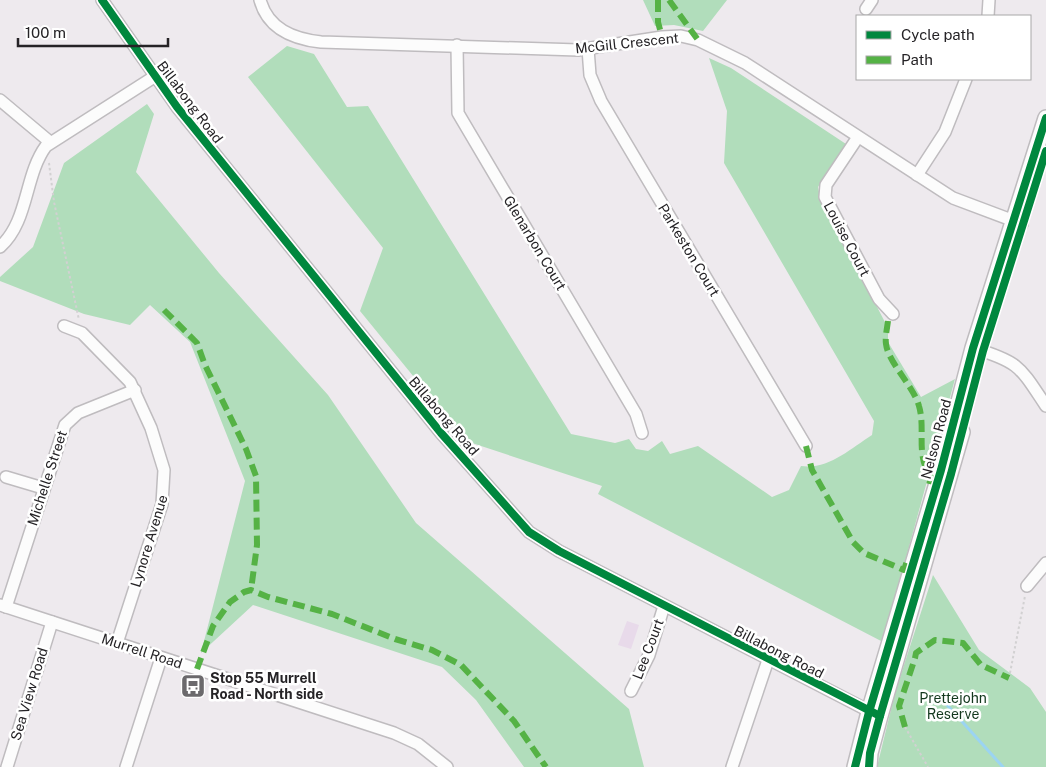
<svg xmlns="http://www.w3.org/2000/svg" width="1046" height="767" viewBox="0 0 1046 767" font-family="'Public Sans',sans-serif">
	<rect width="100%" height="100%" fill="#eeeaee"/>
	<g fill="#b1ddbb">
		<path d="M643,0h84l-24,31 -29,-6 -19,1z"/>
		<path d="M287,46l27,8 33,53 21,-1 203,328 44,9 14,-4 7,10 12,2 14,-10 8,13 28,-8 74,51 17,-7 12,-24c27,4 49,-17 71,-31l2,-14 -150,-258 3,-52 -18,-53 22,10 115,76 -28,43 2,10 68,131v14l33,55 34,-18 -72,263 -285,-148 4,-8 -133,-44 -24,-27 -85,-104 23,-63 -135,-171z"/>
		<path d="M147,104l7,10 -18,58 83,101 109,122 88,128 213,186 15,58h-120l-48,-67 -34,-33 -189,-62 -52,48 44,-172 -55,-139 -40,-37 -20,20 -46,-11 -84,-33v-4l33,-30 31,-84z"/>
		<path d="M933,575l46,75 51,38 16,24v55h-169l18,-74z"/>
	</g>
	<g fill="none" stroke-linecap="round" stroke-linejoin="round">
		<path stroke="#9bd4f2" stroke-width="3" d="M947,705l56,62"/>
	</g>
	<path fill="#e8daea" d="M627,621l12,4 -8,24 -13,-4z"/>
	<g fill="none" stroke-linecap="round" stroke-linejoin="round">
		<defs>
			<g id="minor">
				<path d="M102,0l75,107 264,326 88,99 30,19 316,163"/>
				<path d="M260,0c8,29 33,39 61,42l257,8 84,-13 19,-1 17,4 47,23 208,135 69,26"/>
				<path d="M866,9l6,-9"/>
				<path d="M988,16l1,-16"/>
				<path d="M457,45l1,68 178,301 6,19"/>
				<path d="M588,49l2,26 11,26 205,345"/>
				<path d="M0,100l50,42"/>
				<path d="M858,137l-32,48 -1,12 54,102 14,15"/>
				<path d="M917,175l28,-43 21,-53"/>
				<path d="M0,247c29,-26 24,-71 46,-101l108,-69"/>
				<path d="M64,326l18,7 48,49 21,46 13,42 -2,34 -45,139"/>
				<path d="M973,348c47,14 47,19 73,58"/>
				<path d="M6,477l37,11"/>
				<path d="M1027,586l19,-23"/>
				<path d="M0,605l394,128 24,11 29,23"/>
				<path d="M6,607l59,-182 13,-12 57,-23"/>
				<path d="M631,691l18,-36 15,-49"/>
				<path d="M7,767l45,-145"/>
				<path d="M126,767l35,-109"/>
				<path d="M732,767l36,-107"/>
			</g>
			<g id="secondary">
				<path d="M855,767l14,-55 72,-242 32,-122 73,-230"/>
				<path d="M869,767l1,-14 10,-37 82,-284"/>
			</g>
		</defs>
		<use href="#minor" stroke="#bfbcbf" stroke-width="14"/>
		<use href="#secondary" stroke="#bfbcbf" stroke-width="18"/>
		<g stroke="#d2d1d2" stroke-width="2" stroke-dasharray="2.5 2.5" stroke-linecap="butt">
			<path d="M49,163l5,39 25,118"/>
			<path d="M1009,678l16,-82"/>
			<path d="M905,727l23,40"/>
		</g>
		<use href="#minor" stroke="#fcfcfc" stroke-width="11"/>
		<use href="#secondary" stroke="#fcfcfc" stroke-width="15"/>
		<g stroke="#55b245" stroke-width="6" stroke-dasharray="12 6" stroke-linecap="butt">
			<path d="M658,0v22l4,15"/>
			<path d="M669,0l29,40"/>
			<path d="M164,310l33,33 8,22 41,84 10,27 1,69 -6,45"/>
			<path d="M888,321c-1,8 -3,16 -2,23 2,18 28,43 33,62 7,24 -4,49 12,71l-3,12"/>
			<path d="M806,446l6,24 41,72 11,11 40,17 3,-9"/>
			<path d="M197,669l16,-43 17,-24 14,-10 7,-2 17,7 64,17 63,25 37,11 29,15 53,56 32,46"/>
			<path d="M905,727l-6,-21 16,-48 1,-5 19,-13 28,3 18,22 28,13"/>
		</g>
		<defs>
			<g id="cycleway">
				<path d="M102,0l75,107 264,326 88,99 30,19 321,165"/>
				<path d="M855,767l14,-55 72,-242 32,-122 73,-230"/>
				<path d="M869,767l1,-14 10,-37 71,-242 32,-123 63,-200"/>
			</g>
		</defs>
		<use href="#cycleway" stroke="#fff" stroke-width="11"/>
		<use href="#cycleway" stroke="#00873e" stroke-width="8"/>
	</g>
	<defs>
		<symbol id="bus-square" viewBox="-11 -11 22 22"><rect x="-9" y="-9" width="18" height="18" rx="4" fill="#6b696c" stroke="#fff"/><path d="M-5-6H5V4H4V6H2V4H-2V6H-4V4H-5ZM-3.5-4V0h7V-4ZM-3.5 1.2v1.5H-2V1.2ZM2 1.2v1.5H3.5V1.2Z" fill="#fff"/></symbol>
	</defs>
	<g fill-rule="evenodd">
		<use href="#bus-square" x="179" y="672" width="28" height="28"/>
	</g>
	<g text-anchor="middle" dominant-baseline="central" stroke-width="5" stroke-linejoin="round" paint-order="stroke">
		<g font-size="14" fill="#252326" stroke="#fff">
			<text transform="translate(627 43) rotate(-6)">McGill Crescent</text>
			<text transform="translate(190 102) rotate(53)">Billabong Road</text>
			<text transform="translate(847 239) rotate(62)">Louise Court</text>
			<text transform="translate(535 243) rotate(59)">Glenarbon Court</text>
			<text transform="translate(689 250) rotate(59)">Parkeston Court</text>
			<text transform="translate(444 416) rotate(49)">Billabong Road</text>
			<text transform="translate(936 439) rotate(-75)">Nelson Road</text>
			<text transform="translate(47 478) rotate(-72)">Michelle Street</text>
			<text transform="translate(149 541) rotate(-73)">Lynore Avenue</text>
			<text transform="translate(648 649) rotate(-69)">Lee Court</text>
			<text transform="translate(142 651) rotate(18)">Murrell Road</text>
			<text transform="translate(779 652) rotate(27)">Billabong Road</text>
			<text transform="translate(29 694) rotate(-73)">Sea View Road</text>
		</g>
		<g font-size="14" font-weight="bold" fill="#252326" stroke="#fff" text-anchor="start">
			<text x="210" y="678">Stop 55 Murrell<tspan x="210" dy="16">Road - North side</tspan></text>
		</g>
		<g font-size="14" fill="#13371d" stroke="#fff">
			<text x="953" y="698">Prettejohn<tspan x="953" dy="16">Reserve</tspan></text>
		</g>
	</g>
	<rect x="856" y="15" width="175" height="65" fill="#ffffff" stroke="#a8a7a8"/>
	<rect x="866" y="31" width="25" height="8" fill="#00873e" stroke="#a8a7a8"/>
	<text x="901" y="40" font-size="15" fill="#252326">Cycle path</text>
	<rect x="866" y="56" width="25" height="8" fill="#55b245" stroke="#a8a7a8"/>
	<text x="901" y="65" font-size="15" fill="#252326">Path</text>
	<path d="M18 38v8h150v-8" fill="none" stroke="#252326" stroke-width="2.5"/>
	<text x="25" y="38" font-size="15" fill="#252326" stroke="#ffffff" stroke-width="4" paint-order="stroke">100 m</text>
</svg>
